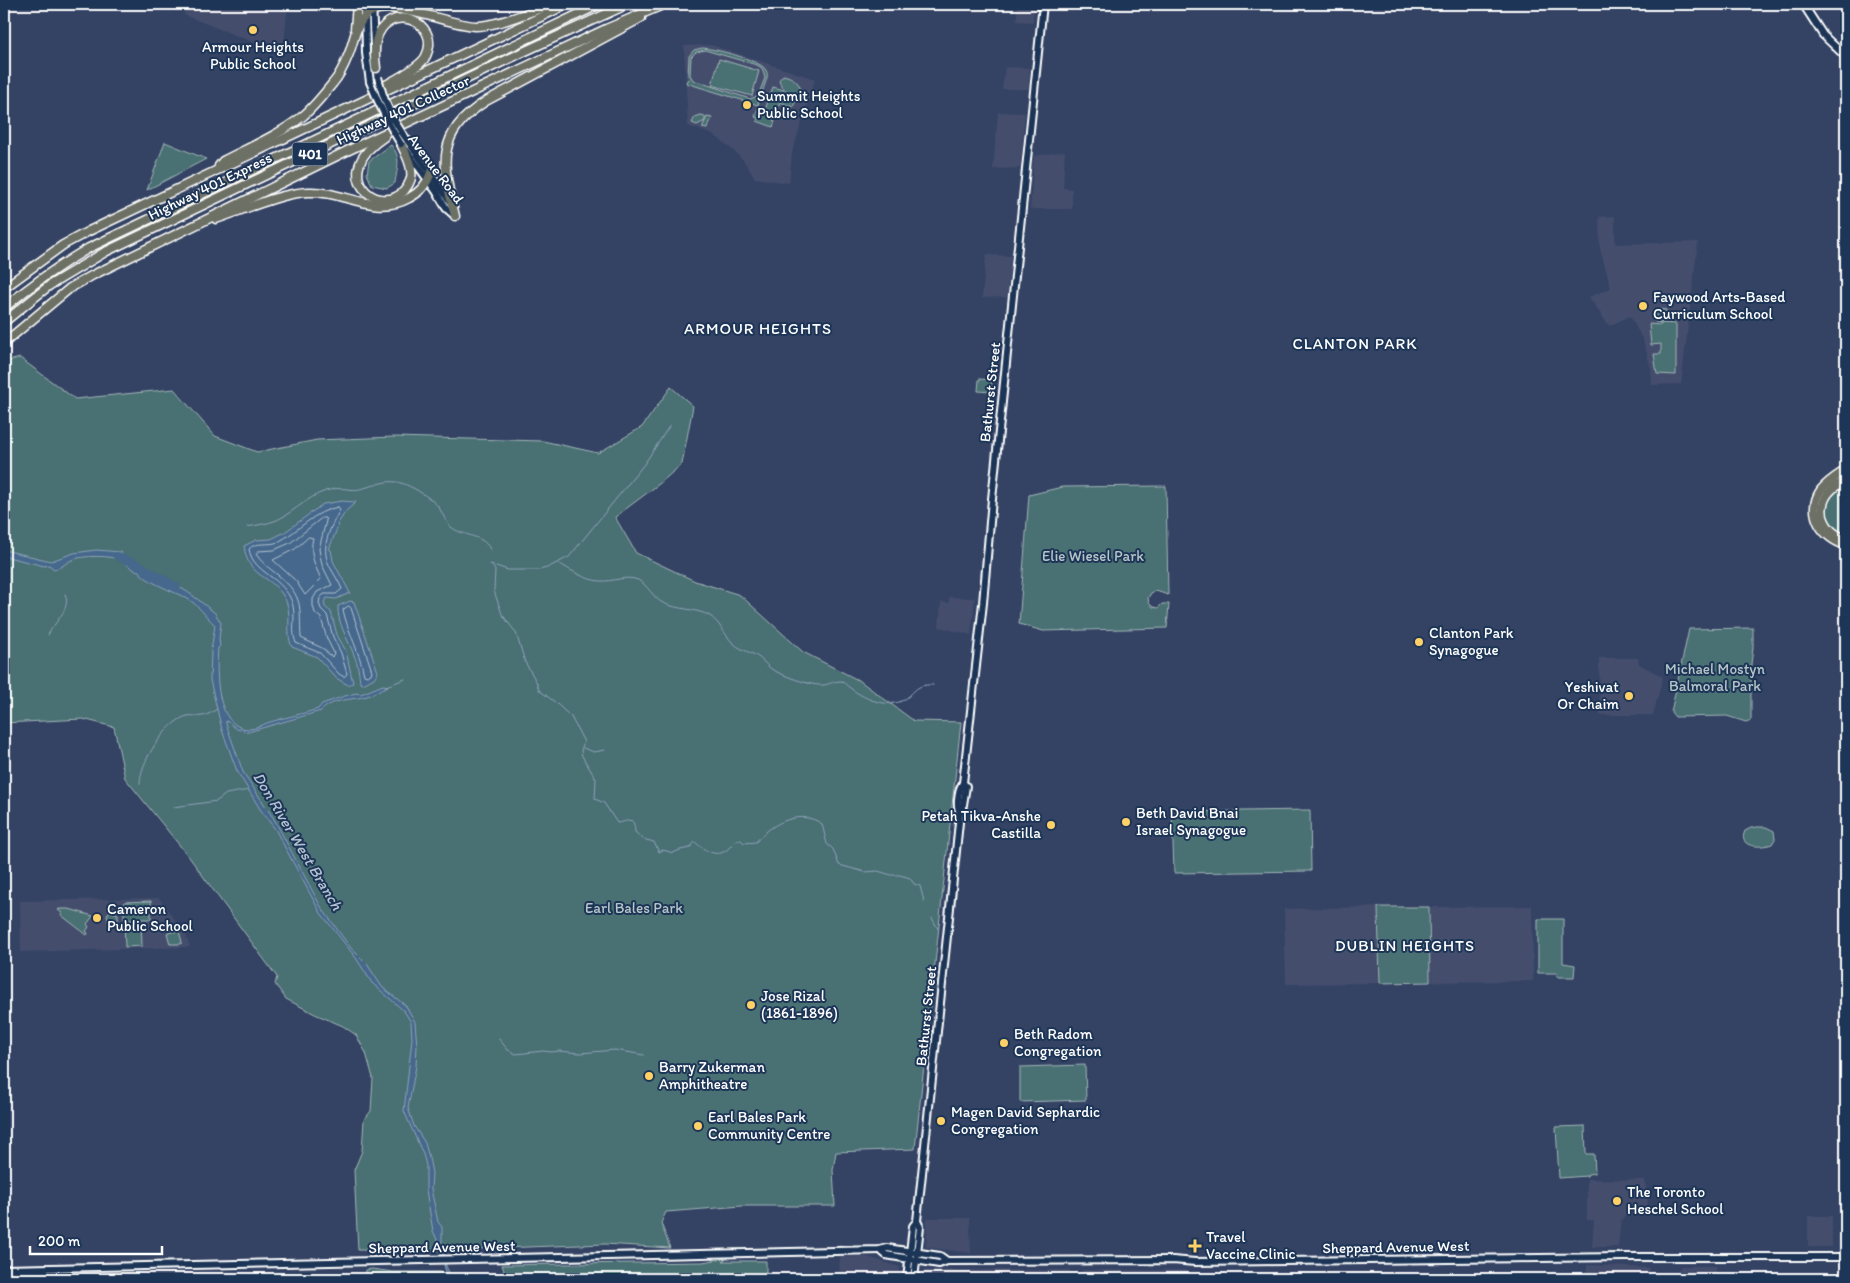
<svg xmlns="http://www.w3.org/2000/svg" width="1850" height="1283" viewBox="0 0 1850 1283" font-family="Itim,sans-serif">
	<rect width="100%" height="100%" fill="#344364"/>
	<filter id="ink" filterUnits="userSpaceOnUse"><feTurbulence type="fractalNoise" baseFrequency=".02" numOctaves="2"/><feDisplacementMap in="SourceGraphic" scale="10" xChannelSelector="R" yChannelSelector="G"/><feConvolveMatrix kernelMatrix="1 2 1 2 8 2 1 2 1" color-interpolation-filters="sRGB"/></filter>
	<g filter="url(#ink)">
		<g fill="#444d6d">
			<path d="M187,4h101l-5,50 -99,-39z"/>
			<path d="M1017,4h17l-1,18 -16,-1z"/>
			<path d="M711,45l104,34 -23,74 -3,30 -34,-5 -11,-17 -10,-10 -20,-16 -26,-9 -4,-80z"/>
			<path d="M1005,67l25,1 -2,21h-26z"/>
			<path d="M998,112l27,1 -5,55 -27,1z"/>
			<path d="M1065,151l-2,37 9,1v20h-42l4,-53z"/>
			<path d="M1615,216v28l83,-2 -17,142 -29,1 -1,-17 -8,-28 -13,-24 -21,10 -20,-29 22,-9 -11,-39 -1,-32z"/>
			<path d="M986,255l25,1 -4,41 -25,1z"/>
			<path d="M949,597l26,1 -4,37 -32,-8 2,-25 8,1z"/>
			<path d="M1599,658h39l1,6 24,13 -10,38h-53z"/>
			<path d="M159,898l27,37 4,12 -169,5 -1,-51z"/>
			<path d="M1532,906l1,75 -103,1 -1,-75z"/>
			<path d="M1378,907l2,76 -94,1 -2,-75z"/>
			<path d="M1587,1179l58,1 4,35h-22l-6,5 -3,27h-26l2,-27h-7z"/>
			<rect x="1808" y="1216" width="24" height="31"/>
			<path d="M927,1218h43l1,35 -45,-6z"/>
			<path d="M840,1257h28l32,10 -1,12h-60z"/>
			<path d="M1587,1265l62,3 1,11h-64z"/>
			<path d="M1681,1266h35v13h-36l-2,-8z"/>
			<path d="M923,1270h147v9h-148z"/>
			<rect x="1082" y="1270" width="104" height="9"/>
		</g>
		<g fill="#486f73" stroke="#a4b7b9" fill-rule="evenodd">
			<path d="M702,48c10,0 58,12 63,21 4,5 2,9 0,15 -2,6 -3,12 -9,16l3,2 -1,3 -72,-22 1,-3h2l-1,-5 1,-19 5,-6zM705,50l52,15 5,3 3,10 -7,18 -8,3 -57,-19 -3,-5 1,-18 5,-5z"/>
			<path d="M719,59l40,12 -7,25 -40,-11z"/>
			<path d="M783,75c11,2 19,9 18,20 -10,2 -19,-6 -22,-15z"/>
			<path d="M773,87l11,3 -1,3 14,5 -4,9 -13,-5 -7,18 2,1 -2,6 -16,-6 1,-3 -3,-1 3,-9 7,2z"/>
			<path d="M701,115l4,1v5l2,-4 5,1 -5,11 -5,-1 3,-7 -8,4 -5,-2 3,-6z"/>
			<path d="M165,142l41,17 -59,31z"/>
			<path d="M391,145c11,13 6,23 4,38l-8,5 -15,-3 -5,-11 2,-13z"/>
			<path d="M1657,309l9,1 -2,13 -9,-1z"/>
			<path d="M1661,323l15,1v51l-19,-1 -3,-20h7v-10l-10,1 -2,-21 12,1z"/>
			<path d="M20,358l55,41 99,-10 41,47 42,16 60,-12 78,-3 148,4 55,12 44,-26 29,-40 22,19 -11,58 -23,20 -44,33 21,36 59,28 45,14 63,57 57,29 54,40 47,1 -46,427 -79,3 -3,18 2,36h-93l-76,6 -5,11 9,25 -65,-4 -181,7 -66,-1 -4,-80 8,-19 2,-31 7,-9 2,-33 -7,-25 -10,-18 -13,-9 -28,-12 -29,-15 -11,-15 2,-7 -88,-120 -64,-79 -11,-51 -31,-8 -79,4v-361z"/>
			<path d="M979,379l13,1 -1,12 -13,-1z"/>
			<path d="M1846,484v51c-17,-6 -30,-29 -13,-43 3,-4 9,-6 13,-8z"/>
			<path d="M1166,486l2,109 -12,-4 -5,2 -3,5 1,5 4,4 5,1 4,-4h7l-2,24 -124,3 -24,-7 10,-129 33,-8z"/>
			<path d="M1753,628v20l-2,16v56l-5,2 -19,-6 -52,1 -4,-5 18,-83z"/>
			<path d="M1310,810l1,61 -137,2 -2,-61z"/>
			<path d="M1757,827h9l8,4 1,8 -3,5c-11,4 -35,4 -27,-13l6,-3z"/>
			<path d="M151,901v18h-27v-17z"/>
			<path d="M1378,907h51l1,75 -50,1z"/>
			<path d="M59,909h10l24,7 -6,8 2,3 -3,4 2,2 -1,2 -26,-20 1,-2 -4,-3z"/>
			<path d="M110,911l8,3v8l-3,3h-2l-5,-4 -1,-7z"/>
			<path d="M1538,919h25v44l12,2 -1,12h-16l-1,-4h-19z"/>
			<path d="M141,920l1,26 -17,1 -1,-26z"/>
			<path d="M179,931l3,11 -1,2h-11l-3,-11z"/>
			<path d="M1085,1065l1,35 -66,2v-35z"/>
			<path d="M1585,1126l1,28h8l1,19 -7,1 -1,2 -28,2 -3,-51z"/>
			<path d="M726,1258l-3,3h43v18h-259l-5,-14 201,-3z"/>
			<path d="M372,1269l21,3h48v7h-76l1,-9z"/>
		</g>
		<g fill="#45688c" stroke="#8fa4ba">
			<path d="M342,501l14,1 -10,9 -9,14 1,1 -9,23 2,1 2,11 17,32 -14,6 -9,-1 -3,4 1,5 6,5 6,23 9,16 7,32 -5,2 -12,-7 -19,-21 -25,-10c-8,-17 3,-35 -10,-53 -15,-21 -34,-17 -38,-48l12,-6 15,-1 14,-7 38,-28z"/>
			<path d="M4,550l47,11 23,-8 22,-3 25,2 7,9 29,12 8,8 8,2 19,12 23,18 6,10 -2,16 1,7 -2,2c-2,24 -3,80 31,81 8,0 14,-5 21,-7 16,-5 33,-8 48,-13l4,-5 23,-8 11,-3 5,1 22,-9 5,1c-6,3 -13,6 -18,9 -16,6 -36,2 -49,16l-73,21 -11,-3 -9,-7 -2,-1v3l17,48 31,47 47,88 29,40 17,17 15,23 24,19 9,16 2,24 -1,20 -8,42 6,18 11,17 4,15 3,15 -1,16 7,33 4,5v16l4,23 6,13 -4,-2 -3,-8 -5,-23 -7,-15 -7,-41v-25l-3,-11 -19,-43 8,-72 -1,-17 -7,-11 -32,-28 -16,-25 -36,-46 -45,-83 -15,-20 -23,-38 -15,-41 -12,-50 1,-29 4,-26c-10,-9 -17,-21 -29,-27 -11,-6 -42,-17 -47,-27 -7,-1 -11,-6 -16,-10 -11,-6 -41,-6 -51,-1 -7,3 -10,8 -18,9l-5,-4 -5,1 -40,-10z"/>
			<path d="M350,601l4,1 24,70 -4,6 -11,6 -3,-1c-1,-10 -2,-19 -6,-28 -6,-16 -17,-32 -16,-49z"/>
		</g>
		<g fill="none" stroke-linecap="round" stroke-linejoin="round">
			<g stroke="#b5c3d1" stroke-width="1">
				<path d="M338,507l2,3c-9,16 -20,36 -11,55 4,8 10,16 13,24l-6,5h-12l-4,4 -1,5 2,6 6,6 6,22 8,16 6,21 -3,3 -5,-3 -19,-21 -24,-10c-7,-17 5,-34 -11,-53 -11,-15 -33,-21 -36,-41 6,-8 20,-3 29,-7 21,-11 36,-31 60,-35z"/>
				<path d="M322,518h3l1,3 -7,28 3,16 10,20 -15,7 -4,7v7l2,7 6,5 6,21 7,14 -2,4 -10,-9 -21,-10c-2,-31 4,-40 -23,-63 -8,-6 -17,-13 -22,-21l2,-3 16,-1 16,-7z"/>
				<path d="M309,537l4,1c-4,15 2,28 8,41l-16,16 -9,-14 -23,-21 22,-11z"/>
				<path d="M349,606l2,2 21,63 -1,3 -4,2 -3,-1c-4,-23 -16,-42 -21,-65z"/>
			</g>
			<g stroke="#8fa4ba" stroke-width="1">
				<path d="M247,527c10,-2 20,-3 30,-7 19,-9 35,-28 57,-31 8,-2 17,2 26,0 24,-6 31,-13 55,0 8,5 22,13 26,22 3,5 5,12 10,16 12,10 35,7 40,25"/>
				<path d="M558,563c13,7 27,17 42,18 13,1 25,-6 38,-1 10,5 15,18 25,23 15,7 33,5 47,13 9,6 15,19 22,26 7,7 15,9 23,13 6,3 10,9 15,13 8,6 43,19 54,17 7,-1 9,-4 18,-4 13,13 38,27 57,21 15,-5 14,-19 34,-17"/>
				<path d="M490,564l18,6h31l8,-2 22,-11 76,-94 25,-38"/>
				<path d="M492,566l3,4 -1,21 8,23 14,19 9,29 11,19 3,9 17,13 15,14 13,25 -3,8 1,6 14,23 -1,20 9,4 13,20c12,-1 17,-9 18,9l8,7 11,3 5,10 4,-2 10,3 7,-3 10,-2 5,-6c9,8 22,17 33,7 5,-5 5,-9 13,-9l3,3 12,-1c14,-18 44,-34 66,-18l5,20 6,5 6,16 26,7 13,-1 13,4h9l10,3 4,6 6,2 4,15"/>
				<path d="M48,635c6,-13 24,-26 17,-41"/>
				<path d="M386,686l19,-7"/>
				<path d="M583,748l11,4 11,-2"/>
				<path d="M140,784c-1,-21 26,-62 47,-68 5,-1 11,1 16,0 4,-1 10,-4 14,-7"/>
				<path d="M173,807l44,-6 9,-7 23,-4"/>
				<path d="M932,918l6,11"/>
				<path d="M499,1039l9,11 8,4 27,-3 9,1 7,-1 21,2 35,-3 29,5"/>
			</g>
			<path stroke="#45688c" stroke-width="8" d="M117,556l24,10 35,21"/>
			<defs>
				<g id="secondary">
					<path d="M365,4l1,49 4,29"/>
					<path d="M372,4l2,42"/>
					<path d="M1803,4l20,31 23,22"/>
					<path d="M407,140l44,63"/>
					<path d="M407,151l29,40 10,17 9,8"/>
					<path d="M960,813l2,-2 4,-25 -3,-3"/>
					<path d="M880,1250l6,5 53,9 8,-3 226,-1 22,2 429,-5h222"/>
					<path d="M4,1269l876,-19 7,-2 53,8 7,5"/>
					<path d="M27,1269l1,10"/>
					<path d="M907,1279l6,-53 4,-5 43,-408c-4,-7 -2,-23 3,-30l20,-180 9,-104 51,-495"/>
					<path d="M914,1279l6,-52 -3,-6"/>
				</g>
				<g id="highway">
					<path d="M355,29l2,-25"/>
					<path d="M376,68c-1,-8 -2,-18 0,-27 10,-41 67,-20 50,15 -5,11 -30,23 -40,29"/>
					<path d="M384,137c-57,37 -6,81 20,54 5,-6 9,-13 7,-21 -1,-9 -6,-18 -10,-26"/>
					<path d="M219,166l4,-5c27,-14 56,-26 80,-45 11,-9 21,-22 30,-33 7,-8 11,-17 15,-27 7,-16 7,-36 24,-45 24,-11 76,14 104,15 22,0 55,-15 77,-22"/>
					<path d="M455,216c-13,-52 -20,-82 31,-115l155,-83"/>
					<path d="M216,219c27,-9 65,-26 92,-27 35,-2 67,25 101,6 10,-5 18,-14 22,-25"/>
					<path d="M4,288l59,-43 26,-14 479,-227"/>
					<path d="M4,308c27,-23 54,-42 85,-60l511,-244"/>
					<path d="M4,322l46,-37 55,-33 416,-199 107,-49"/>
					<path d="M4,343l66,-55 23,-13 256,-125 257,-121 59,-25"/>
					<path d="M1846,470c-9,6 -18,11 -25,20 -16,23 2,49 25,55"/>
					<path d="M1846,481c-31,11 -32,47 0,58"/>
				</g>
			</defs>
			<use href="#secondary" stroke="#fff" stroke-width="10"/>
			<use href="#highway" stroke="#fff" stroke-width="11"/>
			<use href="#secondary" stroke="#1d3557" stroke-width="6"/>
			<use href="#highway" stroke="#6c7065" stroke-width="8"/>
			<defs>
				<g id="secondary-bridge">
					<path d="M378,77c5,23 15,44 29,63"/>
					<path d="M370,82c9,23 18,42 31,62"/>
				</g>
			</defs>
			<use href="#secondary-bridge" stroke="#fff" stroke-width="10" stroke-linecap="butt"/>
			<use href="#secondary-bridge" stroke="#1d3557" stroke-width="6"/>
		</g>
	</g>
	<g fill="#ffd166" stroke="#1d3557" stroke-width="2">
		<circle cx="253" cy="30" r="5"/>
		<circle cx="747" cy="105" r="5"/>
		<circle cx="1643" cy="306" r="5"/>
		<circle cx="1419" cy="642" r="5"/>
		<circle cx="1629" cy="696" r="5"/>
		<circle cx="1126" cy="822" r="5"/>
		<circle cx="1051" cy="825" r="5"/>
		<circle cx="97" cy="918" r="5"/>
		<circle cx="751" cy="1005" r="5"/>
		<circle cx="1004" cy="1043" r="5"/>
		<circle cx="649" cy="1076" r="5"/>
		<circle cx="941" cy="1121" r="5"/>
		<circle cx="698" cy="1126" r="5"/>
		<circle cx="1617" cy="1201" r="5"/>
		<path d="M1192.5 1238.5h5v5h5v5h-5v5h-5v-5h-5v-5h5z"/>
	</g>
	<g text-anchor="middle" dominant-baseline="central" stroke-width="4" stroke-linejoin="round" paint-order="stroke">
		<rect fill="#1d3557" stroke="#bbc2cd" stroke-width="1" x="292.5" y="142.5" width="35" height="23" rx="4"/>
		<g font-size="14" font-weight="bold" fill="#fff">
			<text x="310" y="154">401</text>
		</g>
		<g font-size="15" fill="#fff" stroke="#1d3557" text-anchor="start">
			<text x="253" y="47" text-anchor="middle">Armour Heights<tspan x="253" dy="17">Public School</tspan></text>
			<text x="757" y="96">Summit Heights<tspan x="757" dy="17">Public School</tspan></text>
			<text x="1653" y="297">Faywood Arts-Based<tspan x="1653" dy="17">Curriculum School</tspan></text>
			<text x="1429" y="633">Clanton Park<tspan x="1429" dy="17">Synagogue</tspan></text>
			<text x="1619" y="687" text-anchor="end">Yeshivat<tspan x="1619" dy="17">Or Chaim</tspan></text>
			<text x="1136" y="813">Beth David Bnai<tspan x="1136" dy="17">Israel Synagogue</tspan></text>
			<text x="1041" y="816" text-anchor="end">Petah Tikva-Anshe<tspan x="1041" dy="17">Castilla</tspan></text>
			<text x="107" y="909">Cameron<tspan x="107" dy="17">Public School</tspan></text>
			<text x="761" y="996">Jose Rizal<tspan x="761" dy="17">(1861-1896)</tspan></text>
			<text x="1014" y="1034">Beth Radom<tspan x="1014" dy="17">Congregation</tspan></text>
			<text x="659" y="1067">Barry Zukerman<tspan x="659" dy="17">Amphitheatre</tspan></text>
			<text x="951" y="1112">Magen David Sephardic<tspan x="951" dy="17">Congregation</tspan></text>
			<text x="708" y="1117">Earl Bales Park<tspan x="708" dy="17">Community Centre</tspan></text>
			<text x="1627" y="1192">The Toronto<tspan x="1627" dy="17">Heschel School</tspan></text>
			<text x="1206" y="1237">Travel<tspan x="1206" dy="17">Vaccine Clinic</tspan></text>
		</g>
		<g font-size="15" fill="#fff" stroke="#1d3557">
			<text transform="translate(403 110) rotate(-25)">Highway 401 Collector</text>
			<text transform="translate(436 169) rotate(53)">Avenue Road</text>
			<text transform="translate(210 186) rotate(-26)">Highway 401 Express</text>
			<text transform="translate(990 392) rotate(-84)">Bathurst Street</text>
			<text transform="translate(926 1016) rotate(-84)">Bathurst Street</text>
			<text transform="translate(442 1247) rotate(-1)">Sheppard Avenue West</text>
			<text transform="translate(1396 1247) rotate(-1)">Sheppard Avenue West</text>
		</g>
		<g font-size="15" fill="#b6c5c7" stroke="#1d3557">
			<text x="1093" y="556">Elie Wiesel Park</text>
			<text x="1715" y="669">Michael Mostyn<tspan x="1715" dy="17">Balmoral Park</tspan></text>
			<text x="634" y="908">Earl Bales Park</text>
		</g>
		<g font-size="16" letter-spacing="1" fill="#fff" stroke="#1d3557">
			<text x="758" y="328">ARMOUR HEIGHTS</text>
			<text x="1355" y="343">CLANTON PARK</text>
			<text x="1405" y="945">DUBLIN HEIGHTS</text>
		</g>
		<g font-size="16" font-style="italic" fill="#b5c3d1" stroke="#1d3557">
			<text transform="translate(298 841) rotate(59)">Don River West Branch</text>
		</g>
	</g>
	<rect width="1850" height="1283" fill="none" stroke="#1d3557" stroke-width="20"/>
	<rect x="10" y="10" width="1830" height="1263" fill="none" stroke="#fff" stroke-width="2" filter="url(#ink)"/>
	<path d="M30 1246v8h132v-8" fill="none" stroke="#ffffff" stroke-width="2.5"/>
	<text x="38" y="1246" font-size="15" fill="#ffffff" stroke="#1d3557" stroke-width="4" paint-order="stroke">200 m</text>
</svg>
